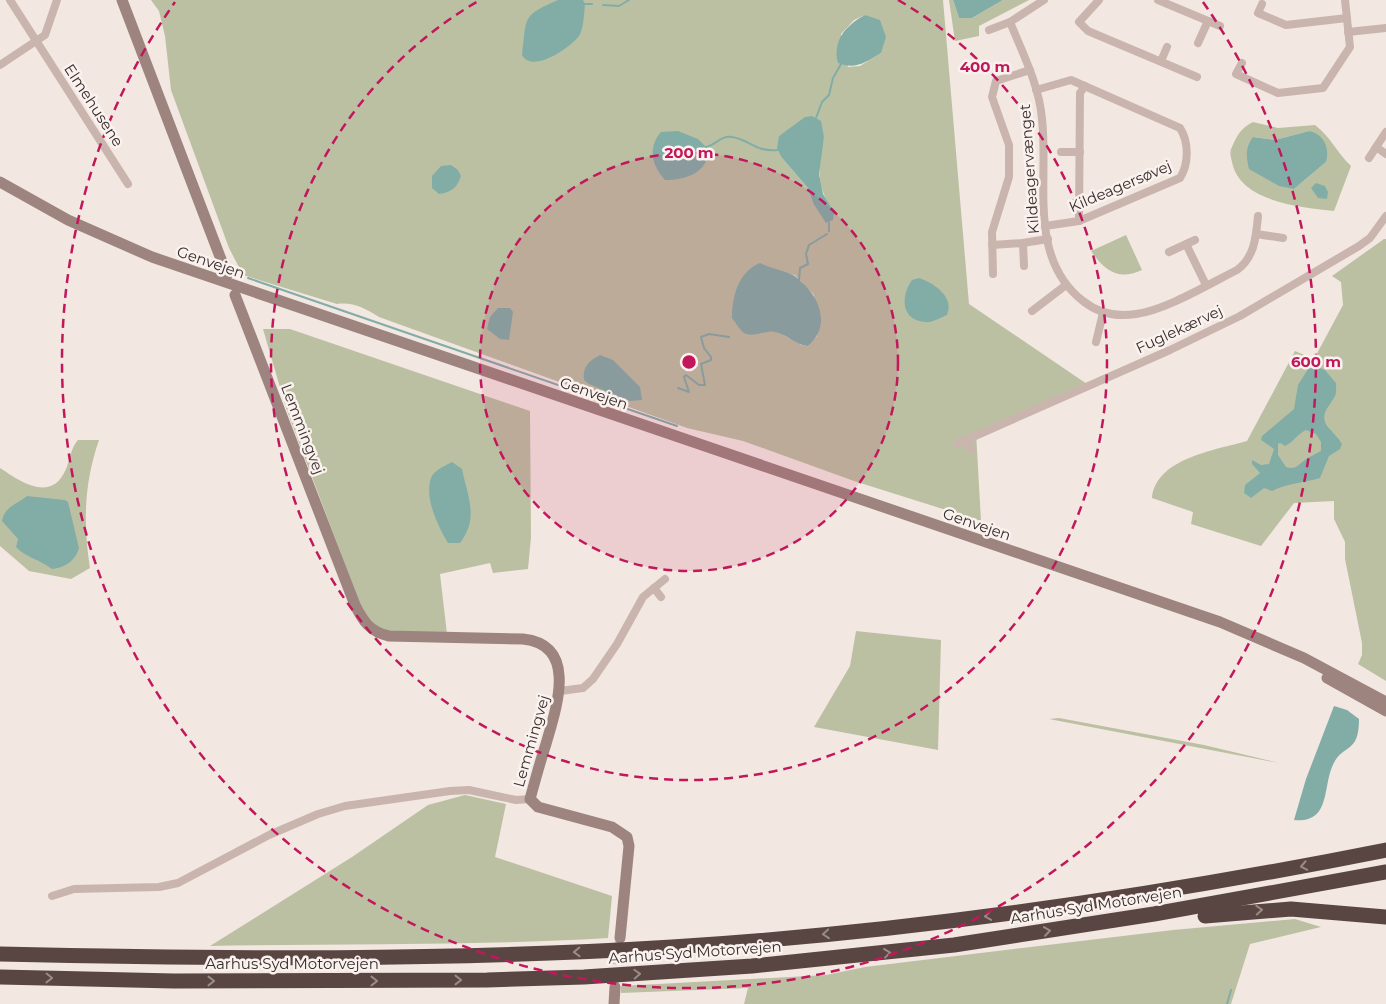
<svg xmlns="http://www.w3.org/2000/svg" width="1386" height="1004" viewBox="0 0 1386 1004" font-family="Montserrat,sans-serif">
	<rect width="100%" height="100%" fill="#f2e7e1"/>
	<g fill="#bcc0a2" fill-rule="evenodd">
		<path d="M151,0h792l26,304 118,80 -111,48 5,89 -127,-40 -111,-40 -56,-13 -308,-111c-15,-9 -25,-15 -42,-13l-94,-29 -14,-27 -58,-158 -6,-54 -6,-25zM865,15l16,38 -21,13 -12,1 -7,-33 13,-14zM792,128l32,9c-7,27 -8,52 10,75l-21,-9 -5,-15 -26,-30 -3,-22zM780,272l15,3 19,20 3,41 -9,10 -7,-1 -23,-13 -13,-1z"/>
		<path d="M949,0h4l6,18h13l31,-18h26l-50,26v10l-24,5z"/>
		<path d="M1253,122l25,6 37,-3c16,12 22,28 36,41l-17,45c-31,-4 -94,-8 -102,-49 -1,-5 -3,-10 0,-15 5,-12 9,-19 21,-25zM1309,131l17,31 -32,27 -41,-52 22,3z"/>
		<path d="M1126,235l16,35c-24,11 -37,1 -51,-19z"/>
		<path d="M1384,239h2v442l-28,-17 4,-9v-12l-17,-84v-17l-11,-23v-18l-40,2 -33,43 -70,-22 2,-12 -41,-14c4,-40 64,-48 95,-57l48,-90 19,8 29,-54 -2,-23 -9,-6z"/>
		<path d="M263,329h27l240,82 1,126 -3,32 -35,4 -3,-10 -50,11 7,60 -63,-2 -20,-17 -78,-207z"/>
		<path d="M78,440h21c-15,43 -16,84 -9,128l-19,11 -42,-8 -29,-25v-78c20,13 51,36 66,1 4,-9 5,-22 12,-29z"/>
		<path d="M856,631l85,9 -3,110 -124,-23 36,-61z"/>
		<path d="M1059,718l145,27 75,18 -230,-44z"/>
		<path d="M465,795l41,9 -11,53 117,39 -4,42c-132,8 -265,5 -398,8l142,-89 76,-52z"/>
		<path d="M1295,919l26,8 -71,17 -19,60h-487l4,-16 -127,5v-7l205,-11 39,-8 308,-37z"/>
	</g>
	<g fill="#82ada7" fill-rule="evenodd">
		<path d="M558,0h25l2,4c-1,9 -1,24 -6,32 -9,12 -47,38 -57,19 5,-38 -1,-39 36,-55z"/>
		<path d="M953,0h50l-31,18h-13z"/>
		<path d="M865,15l15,5 6,17 -5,16c-15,9 -25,17 -43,10 -6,-22 8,-38 27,-48z"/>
		<path d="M812,116l9,5 3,16 -5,37 4,20 11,18 -1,8 -7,3 -13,-20 -5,-15 -26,-30 -5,-10 2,-12 26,-19z"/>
		<path d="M678,131l20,8 11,11c-2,23 -23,30 -44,30 -13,-14 -18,-32 -4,-48z"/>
		<path d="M1309,131c15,3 21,17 17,31l-32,27 -15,-3 -30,-17c-3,-12 -4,-21 4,-32l22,3z"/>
		<path d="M451,165l7,5 3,6c-4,12 -9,16 -22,18l-7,-6v-12l9,-10z"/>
		<path d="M1316,183l9,3 3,6 -1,7 -9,-1 -7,-10z"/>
		<path d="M760,263c10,5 23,7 33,12 4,2 8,7 12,10 17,18 24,43 3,61 -13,-1 -21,-12 -33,-14 -10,-2 -22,6 -31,1 -4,-3 -9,-11 -12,-15 0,-21 6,-46 28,-55z"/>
		<path d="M919,278c15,5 36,19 28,37 -7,3 -15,8 -22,7 -25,-2 -24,-27 -13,-42z"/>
		<path d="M498,308h12l3,4 -4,28 -9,-1 -13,-10 3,-12z"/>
		<path d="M600,355l13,5 27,27 2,13 -12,1 -41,-17 -5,-4c-2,-13 5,-19 16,-25z"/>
		<path d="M1316,367l9,3 11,13c0,5 1,11 -2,15 -6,10 -14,16 -7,28 5,6 11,11 15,18l-2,5 -11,7 -9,22c-17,5 -32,5 -48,13l-8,-3 -13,10 -7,-5 1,-8 15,-12 -8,-9v-4l9,5 8,-1 5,-15 -13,-9 1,-4 32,-27 4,-24 10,-16zM1306,430l10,4 5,8v9c-5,3 -11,5 -16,9 -8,5 -8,10 -19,7l-8,-12v-11l2,-1 5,3c9,-4 12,-12 21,-16z"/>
		<path d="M452,462l10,7c6,29 17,49 -2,74h-12c-10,-17 -24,-45 -17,-65 3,-8 14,-12 21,-16z"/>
		<path d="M27,496l38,4 3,2 11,46c-3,12 -14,20 -27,21 -11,-9 -27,-12 -36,-22l2,-8 -16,-18c2,-14 15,-17 25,-25z"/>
		<path d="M1334,706l13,4 12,9c0,37 -17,23 -27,48 -9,21 -2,57 -38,53l12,-41z"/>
	</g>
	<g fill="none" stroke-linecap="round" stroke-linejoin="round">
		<g stroke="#82ada7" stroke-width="2">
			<path d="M585,4h7"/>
			<path d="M603,5l16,1 10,-6"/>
			<path d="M816,118l6,-16 7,-7 4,-17 8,-14"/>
			<path d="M706,147c9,-2 16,-12 26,-10 19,3 22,15 46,13"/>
			<path d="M829,231v-8"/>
			<path d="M248,278l429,148"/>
			<path d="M799,280l1,-12 8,-4 -2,-10 3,-9 18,-11"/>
			<path d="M678,388l11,4 -5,-15 2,-2 13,10h6l-4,-21 10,-4v-3l-7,-9 -3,-11 8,-3 20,3"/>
			<path d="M1227,1004l4,-14"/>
		</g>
		<path stroke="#cdc2bd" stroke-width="11" stroke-dasharray="11 5.5" stroke-linecap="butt" d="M616,981l4,-39"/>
		<g stroke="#cab5ae" stroke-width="8">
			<path d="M10,0l118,184"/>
			<path d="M1099,0l-20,22 9,9 109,46"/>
			<path d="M1158,0l62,26"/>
			<path d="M1262,4l-4,9 28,12 61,-7"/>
			<path d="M1010,22c13,32 29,63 32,97 7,60 -15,139 41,182 15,12 34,16 53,13 30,-4 73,-30 101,-44 18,-13 19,-34 21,-54"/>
			<path d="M989,30l21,-8 34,-22"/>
			<path d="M1348,32l38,-4"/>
			<path d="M1198,43l10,-22"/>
			<path d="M1161,61l6,-14"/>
			<path d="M1242,63l-6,11 42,19 45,-5 27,-41 -5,-47"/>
			<path d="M0,65l45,-30 12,-35"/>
			<path d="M1036,90l35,-10 109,48c9,14 9,36 0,50l-101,43 -34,5"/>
			<path d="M1376,147l10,7"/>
			<path d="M1061,152h19"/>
			<path d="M1369,158l17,-26"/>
			<path d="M1079,221l1,-128 5,-7"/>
			<path d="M1256,234l27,4"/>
			<path d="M1023,243l1,23"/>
			<path d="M1186,244l20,41"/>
			<path d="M992,245l31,-2 25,-4"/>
			<path d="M1169,252l26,-12"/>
			<path d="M993,274l-1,-42 17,-55v-32l-17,-48 4,-16 34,-11"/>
			<path d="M1032,311l34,-26"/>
			<path d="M1096,342l7,-29"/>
			<path d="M966,440l5,10"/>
			<path d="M957,444l213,-94 70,-34 119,-70 11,-8 16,-22"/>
			<path d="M654,588l7,9"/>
			<path d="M560,691l23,-3 10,-9 24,-35 26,-47 22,-18"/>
			<path d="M52,896l22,-7 85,-2 19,-4 91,-48 49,-21 27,-8 105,-15 19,-1 47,10 14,-1"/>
		</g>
		<g stroke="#9d847f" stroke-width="11">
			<path d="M122,0l105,275"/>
			<path d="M0,182l68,38 84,37 1068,365 84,36 82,44"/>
			<path d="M235,295l120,310c8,16 15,27 34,31l134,3c56,6 33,70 23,105 -6,18 -11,37 -16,55l8,8 74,20 15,10 2,9 -9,92"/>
			<path d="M1327,678l59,33"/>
			<path d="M614,1004l1,-17"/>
		</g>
		<g stroke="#594643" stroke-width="15">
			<path d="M1205,916l86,-7 95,8"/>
			<path d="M0,954c224,5 448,7 672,-7 240,-15 478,-50 714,-97"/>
			<path d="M0,977l174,4 313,-1 97,-3 168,-11 202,-21 200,-31 232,-42"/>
		</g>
	</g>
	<defs><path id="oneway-chevron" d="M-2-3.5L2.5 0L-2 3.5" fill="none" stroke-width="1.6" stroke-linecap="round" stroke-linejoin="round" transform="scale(1.25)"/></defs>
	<g stroke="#998b87">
		<use href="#oneway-chevron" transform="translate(1304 866) rotate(169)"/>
		<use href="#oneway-chevron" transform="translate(1259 910) rotate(-3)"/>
		<use href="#oneway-chevron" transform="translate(988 916) rotate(172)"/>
		<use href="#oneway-chevron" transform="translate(1047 931) rotate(-8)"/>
		<use href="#oneway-chevron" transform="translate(826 934) rotate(175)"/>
		<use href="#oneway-chevron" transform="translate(577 952) rotate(178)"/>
		<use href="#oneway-chevron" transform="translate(887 953) rotate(-7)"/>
		<use href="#oneway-chevron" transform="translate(637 974) rotate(-3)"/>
		<use href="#oneway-chevron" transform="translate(49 978) rotate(1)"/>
		<use href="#oneway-chevron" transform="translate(458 980)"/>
		<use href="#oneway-chevron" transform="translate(211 981)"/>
		<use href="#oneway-chevron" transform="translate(374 981)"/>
	</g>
	<circle cx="689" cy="362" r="209" fill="#c2185b" fill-opacity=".12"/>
	<g fill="none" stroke="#c2185b" stroke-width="2.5" stroke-dasharray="9 6">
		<circle cx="689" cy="362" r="209"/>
		<path d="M898 0A418 418 0 1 1 480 0"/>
		<path d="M1203 2A627 627 0 1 1 175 2"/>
	</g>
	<g text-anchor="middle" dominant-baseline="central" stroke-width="5" stroke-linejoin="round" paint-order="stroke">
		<g font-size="15" fill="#392d2c" stroke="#faf2ee">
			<text transform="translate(94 105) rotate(57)">Elmehusene</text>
			<text transform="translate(1029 169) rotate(-94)">Kildeagervænget</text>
			<text transform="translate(1120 186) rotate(-23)">Kildeagersøvej</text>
			<text transform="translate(211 262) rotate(19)">Genvejen</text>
			<text transform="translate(1179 329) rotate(-25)">Fuglekærvej</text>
			<text transform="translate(594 393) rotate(19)">Genvejen</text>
			<text transform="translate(303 429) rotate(69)">Lemmingvej</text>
			<text transform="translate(977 524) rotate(19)">Genvejen</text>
			<text transform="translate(531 741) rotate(-74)">Lemmingvej</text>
			<text transform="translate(1096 905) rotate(-9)">Aarhus Syd Motorvejen</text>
			<text transform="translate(695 952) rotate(-4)">Aarhus Syd Motorvejen</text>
			<text x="292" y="963">Aarhus Syd Motorvejen</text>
		</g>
	</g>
	<circle cx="689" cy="362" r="8" fill="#c2185b" stroke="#faf2ee" stroke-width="2.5"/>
	<g font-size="15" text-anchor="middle" font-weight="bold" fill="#c2185b" stroke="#faf2ee" stroke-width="5" stroke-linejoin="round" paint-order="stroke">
		<text x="985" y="72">400 m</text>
		<text x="689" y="158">200 m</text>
		<text x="1316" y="367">600 m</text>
	</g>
</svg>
